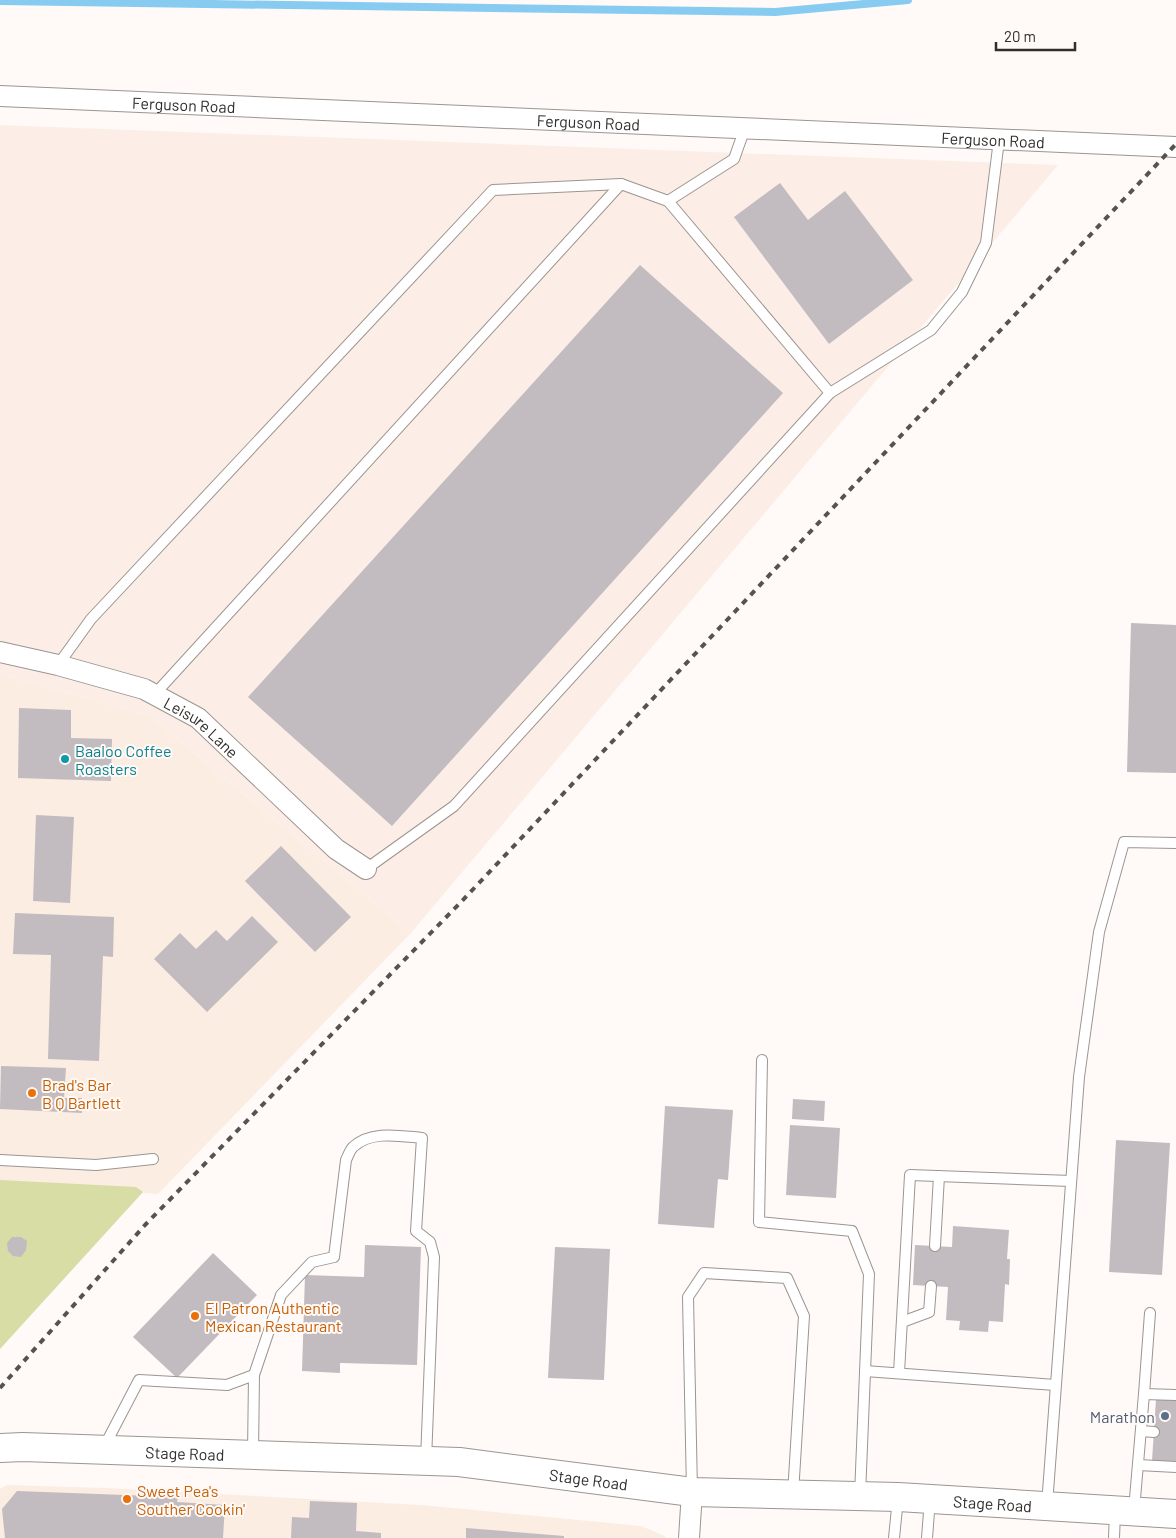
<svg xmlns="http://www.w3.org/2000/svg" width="1176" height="1538" viewBox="0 0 1176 1538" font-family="Barlow,sans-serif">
	<rect width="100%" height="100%" fill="#fffaf7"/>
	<g fill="#fbede2">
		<path d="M0,674l148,41 263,218 -253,261 -158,-12z"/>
		<path d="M7,1485l100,3 314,17 220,21 24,10 1,2h-666v-49z"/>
	</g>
	<path fill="#fceee7" d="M0,125l1058,40 -647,768 -263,-218 -148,-41z"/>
	<path fill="#d7dda5" d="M0,1180l136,7 7,5 -143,157z"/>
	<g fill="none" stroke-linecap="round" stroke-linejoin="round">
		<path stroke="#87ccf0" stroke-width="8" d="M0,1l775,11 133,-12"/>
	</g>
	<g fill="#c2bbc0">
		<path d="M780,183l28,37 37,-29 68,89 -84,64 -95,-127z"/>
		<path d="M640,265l143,128 -391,433 -144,-129z"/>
		<path d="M1131,623l45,2v148l-49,-1z"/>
		<path d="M19,708l52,2v28l41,1 -1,42 -93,-3z"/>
		<path d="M36,815l38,2 -4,86 -37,-2z"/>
		<path d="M281,846l70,71 -36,35 -70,-71z"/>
		<path d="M15,913l99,4 -1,40 -10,-1 -4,105 -51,-2 3,-104 -38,-1z"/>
		<path d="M252,916l26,26 -71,70 -53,-53 26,-26 16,16 20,-19 11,11z"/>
		<path d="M1,1066l65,2 -2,30h18v15l-82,-4z"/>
		<path d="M793,1099l32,2 -1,20 -32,-2z"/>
		<path d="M665,1106l68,4 -5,70 -10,-1 -4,49 -56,-4z"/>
		<path d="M790,1125l50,3 -4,70 -50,-3z"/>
		<path d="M1116,1140l54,3 -8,132 -53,-3z"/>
		<path d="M953,1226l56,4 -2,29h3l-1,26 -4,-1 -2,38 -14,-1 -1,11 -29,-2 1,-9 -14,-1 2,-33 -35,-2 2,-40 37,2z"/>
		<path d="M12,1237h9l6,4 -1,9 -5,7 -8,-1 -5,-5 -1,-8z"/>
		<path d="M365,1245l56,2 -4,118 -77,-2v10l-38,-2 3,-96 59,2z"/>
		<path d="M555,1247l55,2 -6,131 -56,-2z"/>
		<path d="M213,1253l44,42 -80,83 -44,-41z"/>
		<path d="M1156,1399l20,1v62l-24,-1z"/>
		<path d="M17,1491l161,6 -1,5 48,3 -2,33h-218l-3,-29z"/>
		<path d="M310,1501l47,2 -1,28 25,2v5h-90l1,-21 17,1z"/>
		<path d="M466,1528l98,8v2h-98z"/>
	</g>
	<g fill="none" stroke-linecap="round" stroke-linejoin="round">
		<defs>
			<g id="service">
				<path d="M668,201l66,-42 11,-31"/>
				<path d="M830,393l101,-63 31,-38 24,-49 13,-103"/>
				<path d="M58,665l33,-46 402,-429 128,-6"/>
				<path d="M154,695l467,-511 47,17 162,192 -376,413 -88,63"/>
				<path d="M762,1060l-3,162 93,9 17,43 -9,221"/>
				<path d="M0,1160l96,5 57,-6"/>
				<path d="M935,1246l4,-70"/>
				<path d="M902,1322l27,-10 2,-26"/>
				<path d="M865,1371l190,14"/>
				<path d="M899,1373l11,-198 161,6"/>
				<path d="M254,1375l27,-80 31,-33 22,-5 12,-97c2,-4 4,-10 7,-13 18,-17 47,-11 69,-9l-6,93 14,11 4,15 -8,203"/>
				<path d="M1144,1394l6,-81"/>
				<path d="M1141,1431l13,1"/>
				<path d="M104,1447l35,-67 88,5 27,-10 -1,79"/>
				<path d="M1138,1465l38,2"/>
				<path d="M692,1491l-4,-194 16,-24 83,5 17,38 -11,178"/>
				<path d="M1047,1505l32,-428 20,-145 25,-90 52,1"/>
				<path d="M1134,1510l10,-116 32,1"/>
				<path d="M894,1538l4,-40"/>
				<path d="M927,1538l3,-39"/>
				<path d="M1114,1538l1,-26"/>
			</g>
			<g id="minor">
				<path id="s1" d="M0,96l1176,51"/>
				<path id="s2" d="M0,652l58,13 86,24 54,29 138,131 30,20"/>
				<path d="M689,1538l3,-46"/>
			</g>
			<g id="secondary">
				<path id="s3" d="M0,1448l23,-1 436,15 233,30 206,5 278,17"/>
			</g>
		</defs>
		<use href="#service" stroke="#9c9590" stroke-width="12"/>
		<use href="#minor" stroke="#9c9590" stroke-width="22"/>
		<use href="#secondary" stroke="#9c9590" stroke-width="30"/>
		<use href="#service" stroke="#fff" stroke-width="10"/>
		<use href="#minor" stroke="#fff" stroke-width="20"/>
		<use href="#secondary" stroke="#fff" stroke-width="28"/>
		<path stroke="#555250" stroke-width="4" stroke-dasharray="6 6" stroke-linecap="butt" d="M0,1388l145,-163 317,-324 714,-757"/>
	</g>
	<circle fill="#0f9aa8" stroke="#fffaf7" stroke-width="2" cx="65" cy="759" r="5"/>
	<g fill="#e8710a" stroke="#fffaf7" stroke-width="2">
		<circle cx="32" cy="1093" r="5"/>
		<circle cx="195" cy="1316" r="5"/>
		<circle cx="127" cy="1499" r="5"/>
	</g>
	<circle fill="#5c6f8a" stroke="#fffaf7" stroke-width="2" cx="1165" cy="1416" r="5"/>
	<g text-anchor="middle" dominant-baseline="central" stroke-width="4" stroke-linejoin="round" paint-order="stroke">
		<g font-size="16" fill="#302d2b" stroke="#fffaf7">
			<text stroke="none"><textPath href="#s1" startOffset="184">Ferguson Road</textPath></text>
			<text stroke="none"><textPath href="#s1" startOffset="589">Ferguson Road</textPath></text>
			<text stroke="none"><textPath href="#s1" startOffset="994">Ferguson Road</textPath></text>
			<text stroke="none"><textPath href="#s2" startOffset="218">Leisure Lane</textPath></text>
			<text stroke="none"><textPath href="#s3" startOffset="185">Stage Road</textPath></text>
			<text stroke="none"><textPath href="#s3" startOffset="590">Stage Road</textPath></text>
			<text stroke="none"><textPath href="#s3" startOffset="995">Stage Road</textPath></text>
		</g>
		<g font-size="16" fill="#0d838f" stroke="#fffaf7" text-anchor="start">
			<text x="75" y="750">Baaloo Coffee<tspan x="75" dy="18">Roasters</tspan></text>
		</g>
		<g font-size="16" fill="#c56008" stroke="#fffaf7" text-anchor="start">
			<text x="42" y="1084">Brad's Bar<tspan x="42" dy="18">B Q Bartlett</tspan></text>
			<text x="205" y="1307">El Patron Authentic<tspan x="205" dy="18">Mexican Restaurant</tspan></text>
			<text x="137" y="1490">Sweet Pea's<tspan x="137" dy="18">Souther Cookin'</tspan></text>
		</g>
		<g font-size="16" fill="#4e5e75" stroke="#fffaf7" text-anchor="end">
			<text x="1155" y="1416">Marathon</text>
		</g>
	</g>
	<path d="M996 42v8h79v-8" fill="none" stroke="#302d2b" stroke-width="2.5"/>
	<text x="1004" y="42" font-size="15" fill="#302d2b" stroke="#fffaf7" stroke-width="4" paint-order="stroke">20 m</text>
</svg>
